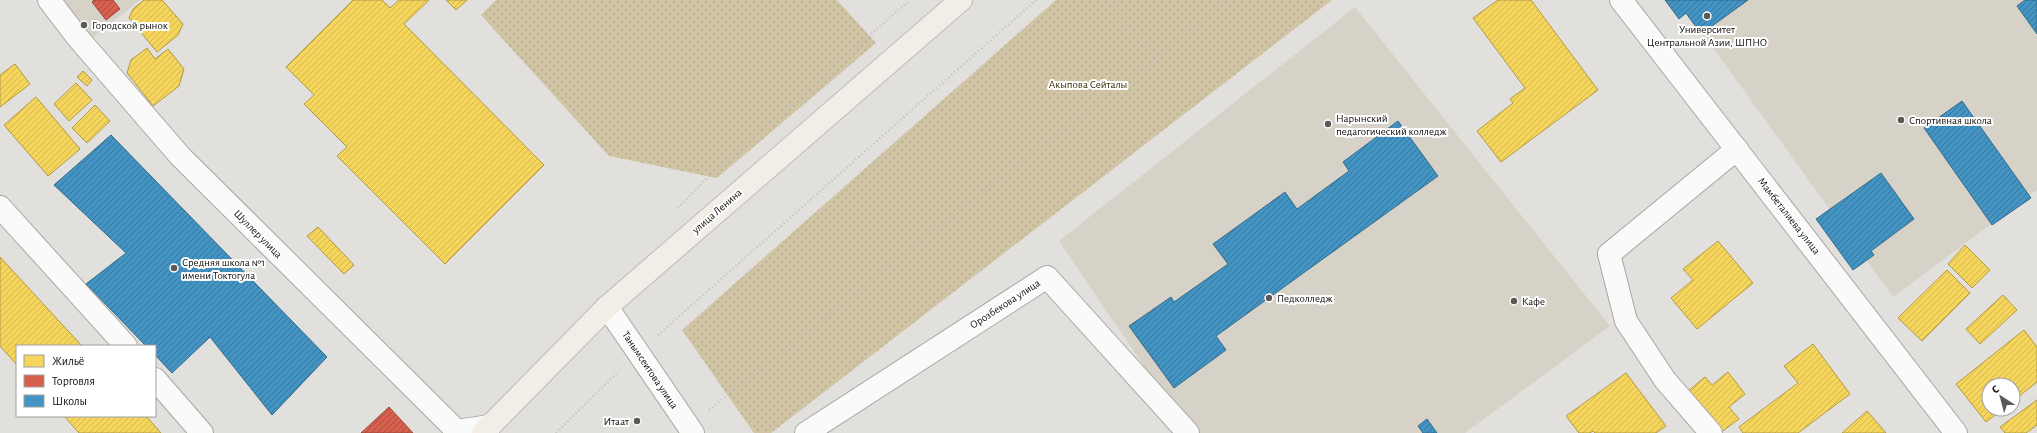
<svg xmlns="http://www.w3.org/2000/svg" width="2037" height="433" viewBox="0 0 2037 433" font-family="'Alegreya Sans',sans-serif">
	<defs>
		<pattern id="park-dots" width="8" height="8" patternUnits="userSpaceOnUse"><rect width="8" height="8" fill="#d0c4a4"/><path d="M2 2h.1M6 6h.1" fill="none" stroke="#b2a78c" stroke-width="1.8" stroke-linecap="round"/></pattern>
		<pattern id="homes-hatch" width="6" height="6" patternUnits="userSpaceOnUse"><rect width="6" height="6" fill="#f6d55c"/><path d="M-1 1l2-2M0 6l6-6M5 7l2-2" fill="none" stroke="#d2b64f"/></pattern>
		<pattern id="shops-hatch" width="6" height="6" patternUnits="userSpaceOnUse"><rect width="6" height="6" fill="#d6604d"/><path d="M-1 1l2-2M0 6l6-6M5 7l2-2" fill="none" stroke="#ac4e3e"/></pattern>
		<pattern id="schools-hatch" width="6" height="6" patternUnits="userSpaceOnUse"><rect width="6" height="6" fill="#4393c3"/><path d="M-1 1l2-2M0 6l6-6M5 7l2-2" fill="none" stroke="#37779d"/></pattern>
	</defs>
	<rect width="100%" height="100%" fill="#e1e0dc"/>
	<g fill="#d6d2c8">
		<path d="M46,0h94l-64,51z"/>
		<path d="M1674,0h363v190l-144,107 -179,-248z"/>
		<path d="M1355,7l255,319 -145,107h-267l-31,-33 -108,-159z"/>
	</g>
	<g fill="url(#park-dots)">
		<path d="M496,0h341l39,43 -159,135 -108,-22 -128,-141z"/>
		<path d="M1056,0h276l-561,433h-17l-72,-103z"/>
	</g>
	<g fill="url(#homes-hatch)" stroke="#b19a44">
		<path d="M144,0h18l21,24 -5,11 -21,17 -28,-34 4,-9z"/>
		<path d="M353,0h29l8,8 9,-8h30l-25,24 140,141 -99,99 -108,-108 10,-9 -43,-43 10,-9 -28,-28z"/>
		<path d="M446,0h21l-11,10z"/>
		<path d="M1498,0h33l67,90 -97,72 -24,-31 36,-28 -3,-4 15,-11 -52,-70z"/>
		<path d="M147,48l8,11 13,-10 16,20 -5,17 -26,20 -26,-33 4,-13z"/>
		<path d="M15,64l15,20 -30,23v-32z"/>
		<path d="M83,71l9,9 -5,6 -10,-9z"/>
		<path d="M76,83l16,17 -23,21 -15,-17z"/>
		<path d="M36,97l44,52 -32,27 -44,-51z"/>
		<path d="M95,105l15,16 -23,22 -15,-15z"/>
		<path d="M318,227l36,38 -10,9 -37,-38z"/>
		<path d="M1718,241l35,42 -56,46 -26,-31 22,-18 -10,-11z"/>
		<path d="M1965,245l25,25 -18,18 -24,-24z"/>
		<path d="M0,257l82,89h-65v19l-17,-19z"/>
		<path d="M1947,270l23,23 -48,48 -24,-23z"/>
		<path d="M2003,295l14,15 -37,34 -14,-15z"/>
		<path d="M2024,330l13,17v35l-24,19v-16h-24v24h14l-17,13 -30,-38z"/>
		<path d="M1813,344l37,50 -52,39h-55l-4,-6 59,-44 -14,-17z"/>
		<path d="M1728,372l17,22 -16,13 10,12 -19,14 -33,-41 18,-15 7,8z"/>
		<path d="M1626,373l40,53 -10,7h-61l-2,-2 -3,2h-11l-13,-17z"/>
		<path d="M2037,400v25l-11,8h-21l-5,-6z"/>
		<path d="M1867,411l19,22h-44z"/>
		<path d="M64,416h82l15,17h-82z"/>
	</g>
	<g fill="url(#shops-hatch)" stroke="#9b483a">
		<path d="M94,0h19l7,9 -14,11 -14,-18z"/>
		<path d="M389,407l24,26h-52z"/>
	</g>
	<g fill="url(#schools-hatch)" stroke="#346c8c">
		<path d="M1665,0h83l-47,34 -15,-21 -7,6z"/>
		<path d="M2025,0h12v34l-20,-28z"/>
		<path d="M1962,101l69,97 -39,27 -68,-97z"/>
		<path d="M1398,121l40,55 -222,160 10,14 -52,38 -45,-62 42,-29 3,5 54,-38 -15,-20 72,-52 12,17 52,-38 -6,-9z"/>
		<path d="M111,135l216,222 -55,58 -62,-78 -38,36 -17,-18v-9h-9l-60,-62 40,-31 -72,-68z"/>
		<path d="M1881,173l33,46 -43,32 3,4 -21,15 -37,-51z"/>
		<path d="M1427,419l10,14h-14l-5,-7z"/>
	</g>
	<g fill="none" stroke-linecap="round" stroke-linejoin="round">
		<defs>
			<g id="minor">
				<path d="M49,0l29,38 102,118 277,275 33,-5"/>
				<path d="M1621,0l335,433"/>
				<path d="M0,207l126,139"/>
				<path d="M607,307l86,126"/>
				<path d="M155,379l47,54"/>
				<path d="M806,433l241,-156 141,156"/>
				<path d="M1711,433l-46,-53 -39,-59 -17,-67 128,-105"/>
			</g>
			<path id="major" d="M483,433l124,-126 354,-307"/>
		</defs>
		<use href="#minor" stroke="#a7a6a2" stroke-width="24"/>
		<use href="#major" stroke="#bcbbb9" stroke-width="24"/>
		<g stroke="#bfbfbe" stroke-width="2.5" stroke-dasharray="1 3" stroke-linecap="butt">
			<path d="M1107,0l47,58"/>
			<path d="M678,208l33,-34 199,-174"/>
			<path d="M658,335l378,-335"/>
			<path d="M709,410l267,-213 254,-197"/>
			<path d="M556,433l63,-62"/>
		</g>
		<use href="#minor" stroke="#fafafa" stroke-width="22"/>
		<use href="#major" stroke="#f2ede7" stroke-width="22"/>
	</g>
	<g fill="#5a5955" stroke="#fff" stroke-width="1.5">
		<circle cx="1707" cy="16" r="4"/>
		<circle cx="84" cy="25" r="4"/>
		<circle cx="1901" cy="120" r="4"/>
		<circle cx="1328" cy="124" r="4"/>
		<circle cx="174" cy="268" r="4"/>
		<circle cx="1269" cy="298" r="4"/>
		<circle cx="1514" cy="301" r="4"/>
		<circle cx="637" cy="421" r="4"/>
	</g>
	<g text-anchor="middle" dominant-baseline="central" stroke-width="4" stroke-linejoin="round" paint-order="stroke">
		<g font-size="11" fill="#11100d" stroke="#fff" text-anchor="start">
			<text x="92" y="25">Городской рынок</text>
			<text x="1707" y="29" text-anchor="middle">Университет<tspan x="1707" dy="13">Центральной Азии, ШПНО</tspan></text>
			<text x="1336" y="118">Нарынский<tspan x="1336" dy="13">педагогический колледж</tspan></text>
			<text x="1909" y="120">Спортивная школа</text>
			<text x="182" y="262">Средняя школа №1<tspan x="182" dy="13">имени Токтогула</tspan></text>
			<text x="1277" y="298">Педколледж</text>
			<text x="1522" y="301">Кафе</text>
			<text x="629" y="421" text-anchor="end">Итаат</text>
		</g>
		<g font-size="11" fill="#3b2e0c" stroke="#fff">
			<text x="1088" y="84">Акыпова Сейталы</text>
		</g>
		<g font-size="11" fill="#11100d" stroke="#fff">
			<text transform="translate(717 211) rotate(-41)">улица Ленина</text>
			<text transform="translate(1789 216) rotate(52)">Мамбеталиева улица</text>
			<text transform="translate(258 234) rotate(45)">Шуллер улица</text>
			<text transform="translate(1005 304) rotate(-33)">Орозбекова улица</text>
			<text transform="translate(650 370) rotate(56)">Танымсеитова улица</text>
		</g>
	</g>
	<rect x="16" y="345" width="140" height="72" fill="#ffffff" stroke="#a09f9e"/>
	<rect x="24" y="355" width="20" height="12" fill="#f6d55c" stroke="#a09f9e"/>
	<text x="52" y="365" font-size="12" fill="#11100d">Жильё</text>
	<rect x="24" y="375" width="20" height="12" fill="#d6604d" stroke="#a09f9e"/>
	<text x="52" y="385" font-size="12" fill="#11100d">Торговля</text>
	<rect x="24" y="395" width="20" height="12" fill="#4393c3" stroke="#a09f9e"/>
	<text x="52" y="405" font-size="12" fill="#11100d">Школы</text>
	<g transform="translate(2001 397) rotate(324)"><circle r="19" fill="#ffffff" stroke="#a09f9e"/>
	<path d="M0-3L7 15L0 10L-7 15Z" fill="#5a5955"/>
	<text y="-6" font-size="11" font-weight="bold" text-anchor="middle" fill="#11100d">С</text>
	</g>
</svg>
